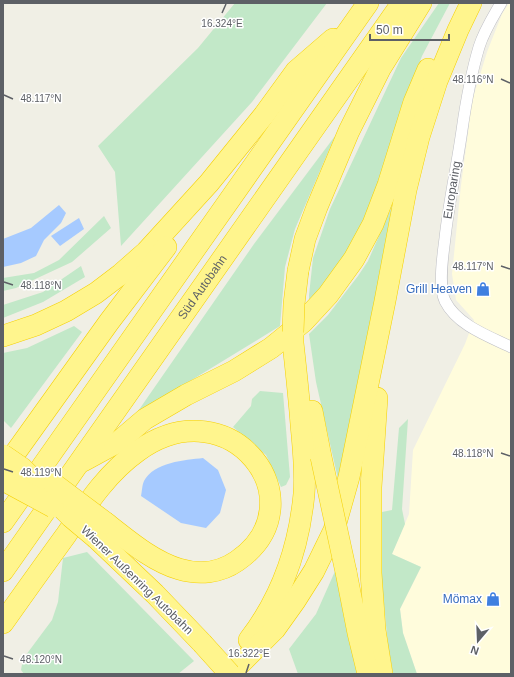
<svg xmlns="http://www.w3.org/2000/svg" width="514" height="677" viewBox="0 0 514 677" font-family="Helvetica,sans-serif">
	<rect width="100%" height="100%" fill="#f0efe5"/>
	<path fill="#fffcdc" d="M509,3h2v671h-94l-14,-41 -3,-24 21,-42 -29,-13 17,-40 4,-64 52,-106 9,-24 -18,-20 -4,-26 9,-89 8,-59v-15l18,-59 15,-38z"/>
	<g fill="#c2e8c8">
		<path d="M235,3h92l-75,99 -131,144 -6,-74 -17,-26 100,-98z"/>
		<path d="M439,3h11l-28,53 -13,34 -30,99 -27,59 -43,57v-10l4,-37 17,-49 71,-151z"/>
		<path d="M335,136l-40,93 -10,38 -5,59 -144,88 118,-170z"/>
		<path d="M398,202l-60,277 -22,-97 -7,-48 19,-19 30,-39 10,-15 25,-57z"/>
		<path d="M104,216l7,12 -39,34 -56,26 -13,3v-13l31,-5 25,-13z"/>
		<path d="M81,266l4,11 -42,25 -40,16v-13l40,-13z"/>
		<path d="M74,326l8,6 -71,96 -8,-8v-67l24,-5z"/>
		<path d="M260,391l23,2 7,84 -4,8 -5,2 -15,-32 -33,-28 18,-21 1,-7z"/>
		<path d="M408,419l-6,90 3,15 -13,30 29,13 -21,42 3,24 14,41h-24l-5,-28 -7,-73 1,-61 10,-2 7,-82z"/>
		<path d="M87,552l107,109 -16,13h-154l-3,-4 2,-11 29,-39 6,-18 5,-44z"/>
		<path d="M336,569l23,105h-61l-9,-25 27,-35z"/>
	</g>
	<g fill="#a6caff">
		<path d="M59,205l7,8 -5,10 -17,17 -8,16 -15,7 -18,4v-28l28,-11z"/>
		<path d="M79,218l5,11 -24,17 -9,-10z"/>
		<path d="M203,458l15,12 8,20 -6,23 -14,15 -25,-5 -40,-27c1,-4 1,-11 3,-15 10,-19 41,-21 59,-23z"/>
	</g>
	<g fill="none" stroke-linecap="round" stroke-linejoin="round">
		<defs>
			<path id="street" d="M501,3c-8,14 -17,28 -22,44 -8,27 -13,55 -17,83 -5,36 -13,71 -17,108 -2,16 -7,48 0,63 12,24 43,35 66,46"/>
			<g id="highway">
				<path d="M298,271l7,-32 12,-32 32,-76 31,-62 41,-66"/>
				<path d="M3,336l33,-11 30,-14 30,-18 25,-19 25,-22 63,-69 55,-68 32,-44 37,-32"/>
				<path d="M377,398l-6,89v86l4,57 7,44"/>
				<path d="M312,411l9,46"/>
				<path d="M83,461l35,-19 27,-23 41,-24 48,-24 37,-23 32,-26 25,-27 26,-36 19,-35 15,-39 26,-83 14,-33"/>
				<path d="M3,470l106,-148 57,-75"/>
				<path d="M3,522l365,-519"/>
				<path d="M96,538l59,56 47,49"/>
				<path id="s1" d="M3,571l399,-568"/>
				<path d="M346,572l12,61 10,41"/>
				<path d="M3,623c21,-30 42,-59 63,-88 21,-31 41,-62 72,-84 93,-67 183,52 99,110 -17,12 -38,14 -58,8 -27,-8 -51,-29 -73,-46"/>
				<path d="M249,640c33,-43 50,-93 55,-146 2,-23 -1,-47 -3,-70 -2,-27 -5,-54 -8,-81v-11"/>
				<path d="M230,674l45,-45 20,-28 19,-30 20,-41 15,-53 36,-176 21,-111 13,-53 18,-56 21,-51 13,-27"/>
			</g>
		</defs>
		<use href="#street" stroke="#bdbec4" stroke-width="12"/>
		<use href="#highway" stroke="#f5d000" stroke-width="22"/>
		<use href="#street" stroke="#fff" stroke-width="11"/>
		<use href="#highway" stroke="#fff58d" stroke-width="21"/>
		<defs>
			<g id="highway-bridge">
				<path d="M293,332l1,-28 4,-33"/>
				<path d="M3,455l19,13 49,49 25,21"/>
				<path d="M321,457l25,115"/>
				<path d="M3,480l50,27"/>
				<path d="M54,484l52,39"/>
				<path d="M202,643l28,31"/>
			</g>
		</defs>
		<use href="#highway-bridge" stroke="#f5d000" stroke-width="22" stroke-linecap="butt"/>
		<use href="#highway-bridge" stroke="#fff58d" stroke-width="21"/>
	</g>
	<path fill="none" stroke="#5d6066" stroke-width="1.5" d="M222,13l4,-9M501,79l9,4M4,95l9,4M501,266l9,3M4,282l9,3M501,453l9,3M4,469l9,3M4,656l9,3M246,673l3,-9"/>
	<defs>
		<symbol id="shop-bare" viewBox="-9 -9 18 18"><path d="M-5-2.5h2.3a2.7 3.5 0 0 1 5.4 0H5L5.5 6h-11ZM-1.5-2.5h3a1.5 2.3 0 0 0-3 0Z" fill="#3f7fe0" stroke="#fff" stroke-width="2.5" paint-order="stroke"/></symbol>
	</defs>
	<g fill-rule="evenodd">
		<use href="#shop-bare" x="473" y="279" width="20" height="20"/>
		<use href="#shop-bare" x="483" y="589" width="20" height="20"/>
	</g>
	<g text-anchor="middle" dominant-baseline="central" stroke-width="3" stroke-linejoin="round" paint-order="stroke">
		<g font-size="12" fill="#5d6066" stroke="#fff">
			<text transform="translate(452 190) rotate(-81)">Europaring</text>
			<text stroke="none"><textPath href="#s1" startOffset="347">Süd Autobahn</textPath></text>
			<text transform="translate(137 580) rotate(44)">Wiener Außenring Autobahn</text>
		</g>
		<g font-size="12" fill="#366cbe" stroke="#fff" text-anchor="end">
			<text x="472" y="289">Grill Heaven</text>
			<text x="482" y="599">Mömax</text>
		</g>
	</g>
	<g font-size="10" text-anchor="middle" fill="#5d6066" stroke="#fff" stroke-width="3" stroke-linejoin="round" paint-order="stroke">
		<text x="222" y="27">16.324°E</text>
		<text x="473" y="83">48.116°N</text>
		<text x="41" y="102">48.117°N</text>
		<text x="473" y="270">48.117°N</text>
		<text x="41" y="289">48.118°N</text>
		<text x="473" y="457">48.118°N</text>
		<text x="41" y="476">48.119°N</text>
		<text x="249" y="657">16.322°E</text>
		<text x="41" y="663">48.120°N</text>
	</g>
	<rect width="514" height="677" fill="none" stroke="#5d6066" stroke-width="8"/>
	<g transform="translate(478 641) rotate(199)" stroke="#ffffff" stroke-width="3" paint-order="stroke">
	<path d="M0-3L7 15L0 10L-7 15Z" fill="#5d6066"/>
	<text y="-6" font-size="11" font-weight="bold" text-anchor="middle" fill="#5d6066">N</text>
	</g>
	<path d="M370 34v6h79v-6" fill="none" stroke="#5d6066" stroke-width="2"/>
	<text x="376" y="34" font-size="12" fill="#5d6066" stroke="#ffffff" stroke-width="3" paint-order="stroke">50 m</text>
</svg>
